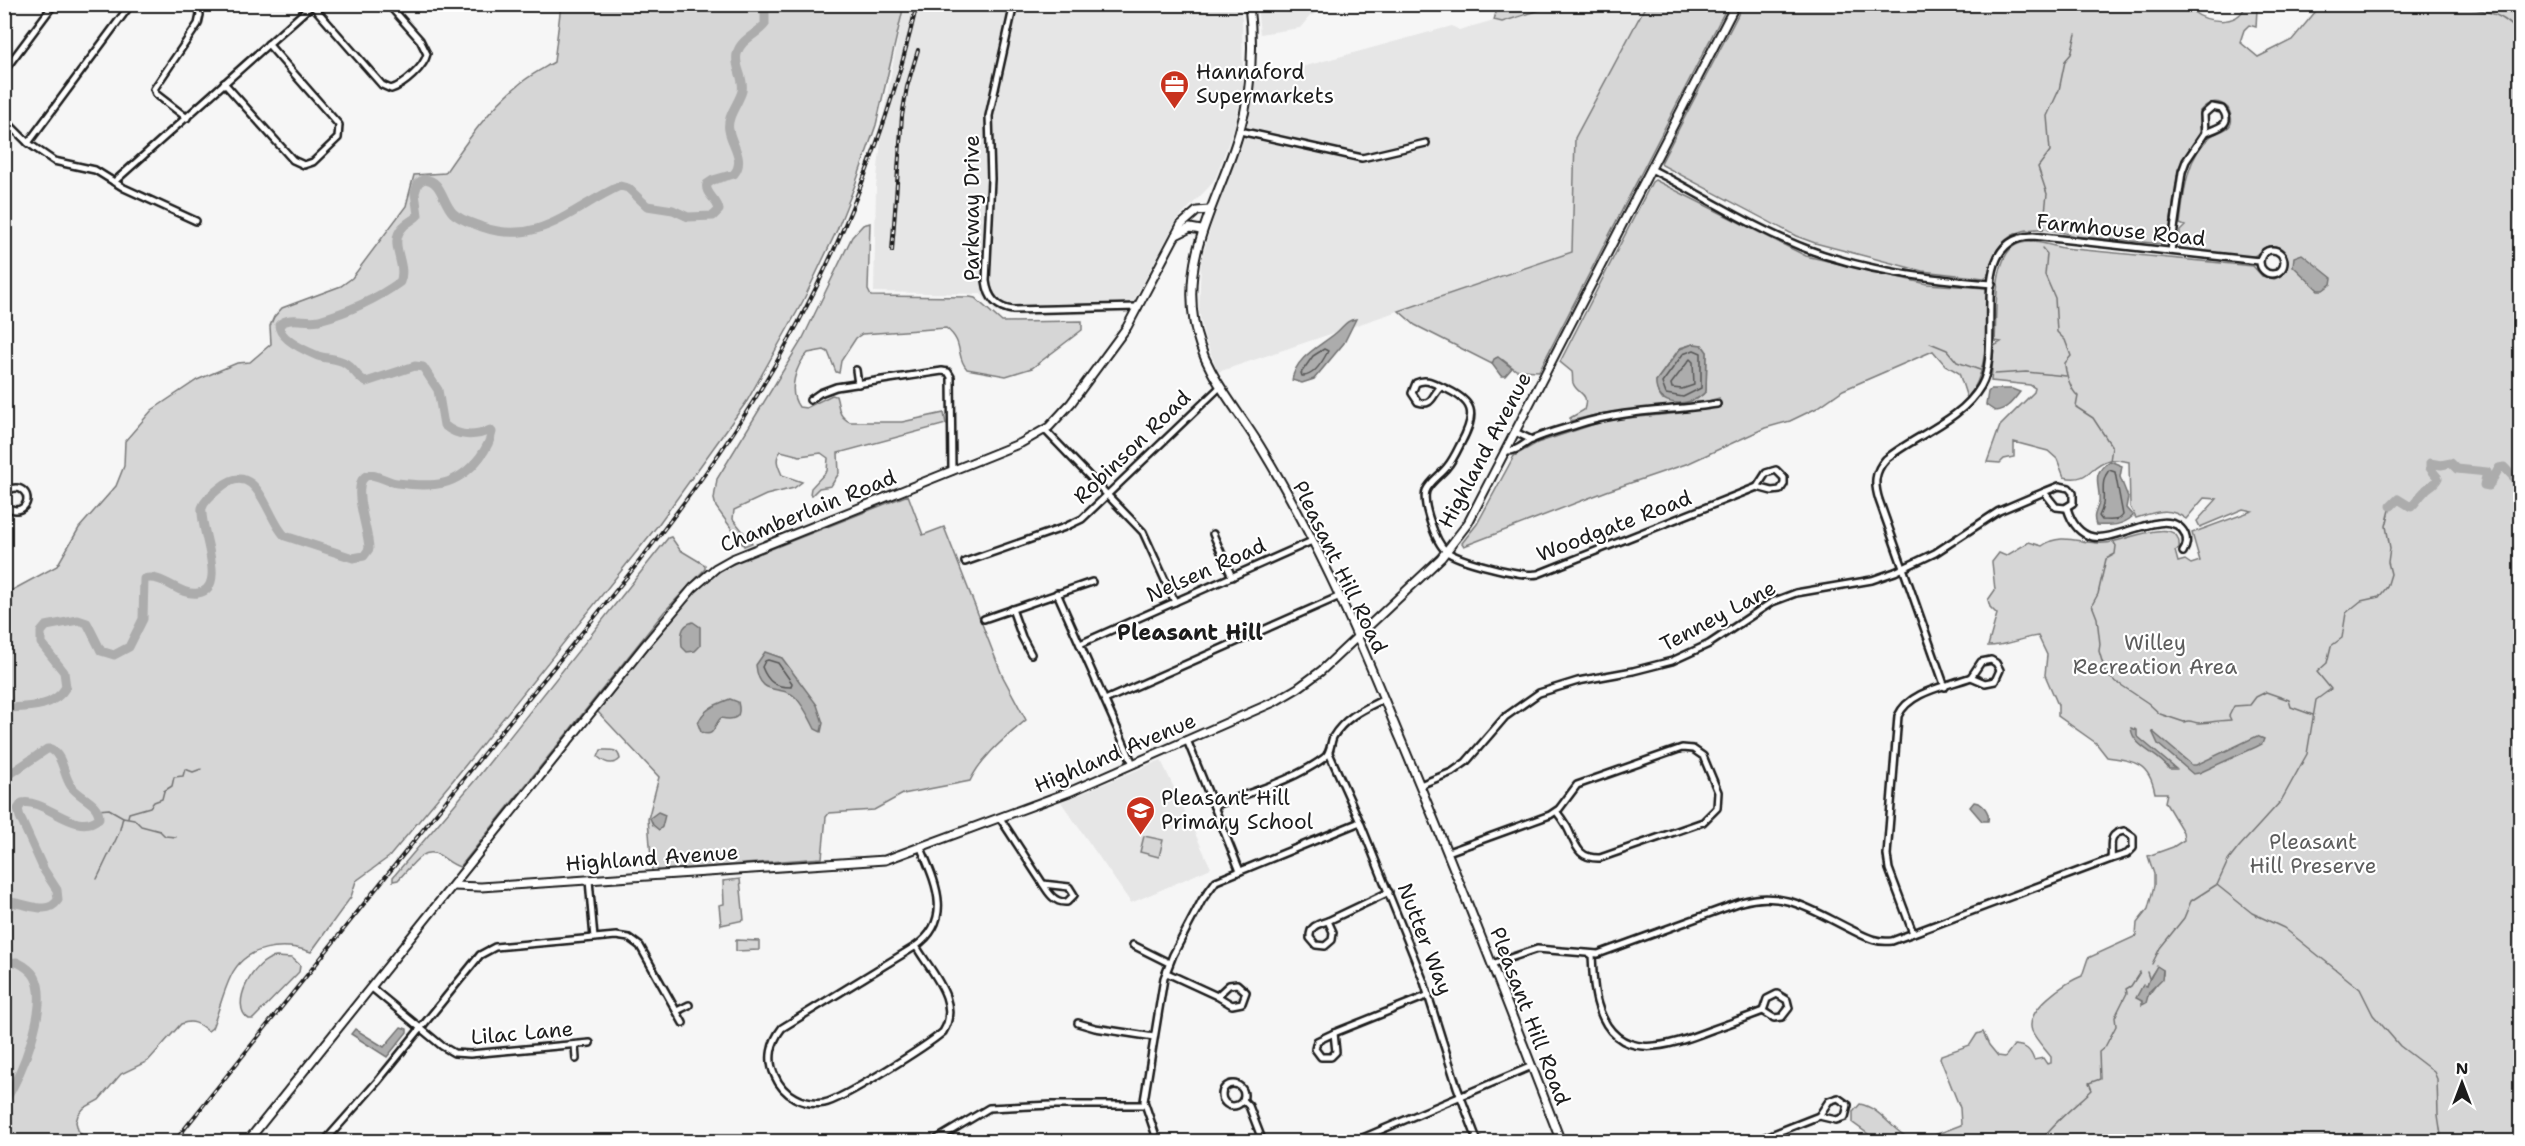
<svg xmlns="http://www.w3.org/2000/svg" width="2525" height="1146" viewBox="0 0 2525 1146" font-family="'Shantell Sans',sans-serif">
	<rect width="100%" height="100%" fill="#f6f6f6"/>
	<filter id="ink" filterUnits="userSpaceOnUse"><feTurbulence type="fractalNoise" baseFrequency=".0167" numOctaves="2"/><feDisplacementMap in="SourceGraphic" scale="12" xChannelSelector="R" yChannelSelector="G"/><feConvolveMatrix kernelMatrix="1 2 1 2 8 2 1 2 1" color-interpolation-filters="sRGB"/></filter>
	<g filter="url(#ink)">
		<g fill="#e6e6e6">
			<path d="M1336,4l-26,12 -10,12 -40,6 -3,-29z"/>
			<path d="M904,5h336l2,14 1,68 -8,38 -11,30 -8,22 -7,10 -32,33 -50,93 -113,3 -19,-5 -14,-17 -107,-2 2,-105 8,-75z"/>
			<path d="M1556,5h90l-71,133 -2,114 -355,120 -14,-36 -5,-25 2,-50 12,-42 32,-84 11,-59 24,-3 172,-47 7,4 35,-10 8,2z"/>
			<path d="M1161,760l50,108 -80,35 -70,-101z"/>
		</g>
		<g fill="#d6d6d6" stroke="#797979" stroke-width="1.5" fill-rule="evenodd">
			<path d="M2192,4v7c14,11 44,16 53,-4l6,-2 6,4 -1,18 -7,-2 -5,5 -4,12 18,15 34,-17 29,-35h199v1136h-601l42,-16 -1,-17 -20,-50 1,-3 29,-10 7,-11 6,-2 6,13 9,11 7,1 9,-12c12,1 16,4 20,15l9,-2 4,6 4,-1v-6c-6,-8 -15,-17 -19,-26 -8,-21 34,-49 50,-55l6,-18 48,-22 1,-13 11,-14 6,-23v-12l-6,-18 25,-9 11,-7 -1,-8 -18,-30 2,-9h-12c-6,-31 -21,-32 -48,-36l-11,-14 -38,-27v-11l-13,-30 2,-20 -9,-19c-17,2 -32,10 -50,10l9,-32 -7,-7 -2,-7 7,-10 -3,-28 7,-9 7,3 23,-14 13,4c20,-15 41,-1 63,-3 17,0 78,-32 74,6l-4,2 3,11 7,-2 6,4 9,-3 -8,-28 60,-22 -9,-2 -43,18 -3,-6 20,-22 -13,-1 -18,21c-17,-13 -31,-7 -50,-1l-6,-11 -1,-45c-7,-1 -14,-3 -20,-2 -20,5 -19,23 -45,17l-7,-18 -9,-8 -34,-9v15l-10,2 -4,4 -13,-1 13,-36 34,-34 1,-4 -5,-3 -39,-4 3,-35 7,-4 -6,-1c2,-25 -4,-91 26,-98 15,-3 28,2 42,5l190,18 9,10 12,3c17,-5 19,-30 0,-33 -10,-2 -13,7 -20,10 -10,3 -61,-6 -74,-7v-18l5,-5 -5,-2c4,-30 5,-65 30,-87 8,-8 30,-4 18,-29 -10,-9 -20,-7 -28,3v23l-22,35 -9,65 -5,10 -90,-8c-40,-14 -77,-9 -86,39l-4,3 -62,-7 -107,-28 -19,-7 -134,-71 -1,-2 82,-158zM2157,967l6,3v5l-20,28 -5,-6 4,-10h5c1,-9 6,-14 10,-20z"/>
			<path d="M561,5h343l-28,120 -21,60 -18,45 -34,71 -56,100 -89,124 -194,242 -75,90 -33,24 -5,16 -40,55c-27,-10 -66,-7 -80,24 -8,16 -12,35 -19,52l-4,3c-9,-7 -15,-12 -27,-7l-33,37 -27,13 -22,26 -15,8 -6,7 -2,7 2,8 6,8 18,3h-97v-547l52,-28 22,-38 37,-42 8,-20 1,-25 27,-31 45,-30 40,-17 13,-1 21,-18 -1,-18 4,-9 8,-9 59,-22 11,-8 54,-72 8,-31 31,-2c22,-32 46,-67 77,-91 10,-8 22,-14 32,-20z"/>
			<path d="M1498,5v-1l58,1 -54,17 -8,-2z"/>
			<path d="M1646,5h82l-189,366 -23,-1 -13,-10 -7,-2 -4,6 -77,-39 -16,-14 173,-59 3,-114z"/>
			<path d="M1655,180l151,76 121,28 59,4 1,8c-2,32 3,77 -20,102l-8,-25 -14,-8 -12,-14 -90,39 -26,18 -27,13 -25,7 -76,35 -82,28 -143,55 -2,-3 15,-19 37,-68 23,-13 70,-23 74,-7 36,-7 2,-8 -34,9 -81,6 -34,8v-3l14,-8c6,-19 -7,-15 -11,-27 -1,-4 0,-8 -1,-11l-12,-10 92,-180zM1693,344l9,1 5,7 -1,39 -9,8h-35l-4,-6 -2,-12 24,-33z"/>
			<path d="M870,223l-2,67 3,6 99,1 5,1 27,24 80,-1v9l-50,38 -26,8 -39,-7c-12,-13 -2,-26 -21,-41l-84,6 -6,4 -15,23 -2,12 -3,-1 -8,-20 -4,-2 -16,3c-12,12 -21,38 -9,54l7,1 26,-13 4,1c4,13 1,19 14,26h52l42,-9 2,11 -108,29 1,20 -8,13 -12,2 -7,7 -2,-1 1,-6 16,-17 1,-13 -7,-5 -21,3 -19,-5c-7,8 -3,15 1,24l20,7 -8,6 -28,7 -32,15 -1,9 19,24 -8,3 -28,-39 -2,-8 3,-20 86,-141 49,-101 11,-12z"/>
			<path d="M908,495l15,40 21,-8 58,148 24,45c-21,18 -44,36 -56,61l-67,13 -29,16 -45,3 -3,4 -4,41 -170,13 -4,-52 11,-42 -62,-66 95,-117 23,-21 13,-7z"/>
			<path d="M671,537l9,13 25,15v4l-41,43 -204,255c-8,-2 -14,-8 -21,-12 -17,-10 -30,15 -41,25l-5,1v-4l84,-99 191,-240z"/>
			<path d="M601,750c9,0 17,-2 19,9 -7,7 -15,4 -22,-2z"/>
			<path d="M1144,836l19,4 -4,17 -19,-5z"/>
			<path d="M740,879l4,41 -23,5 -2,-20 5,-1 -1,-23z"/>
			<path d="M736,940l23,1v9l-23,1z"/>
			<path d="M276,957l16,1 8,7 -1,7 -46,47h-4c-21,-13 5,-60 27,-62z"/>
			<path d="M1860,1104c22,4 34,31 56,37h-48v-7l-15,-11v-11z"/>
		</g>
		<g fill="#acacac" stroke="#727272" stroke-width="1.5">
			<path d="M2302,254l30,24 -1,6 -8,6h-5l-25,-24 1,-9z"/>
			<path d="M1356,319l-12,24 -30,36 -12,4 -10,-3c4,-24 29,-34 45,-48 7,-6 9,-12 19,-13z"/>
			<path d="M1693,344l9,1 5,7 -1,39c-13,17 -52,18 -50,-10l24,-32z"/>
			<path d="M1498,357l14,11 -7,8h-4l-9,-12 2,-5z"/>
			<path d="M1991,389h21l8,3c-7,9 -13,18 -25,19l-9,-6 2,-13z"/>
			<path d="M2110,461l12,5 -2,11 8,20 -2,11 7,8c-11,10 -22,10 -37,9 -4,-11 1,-13 3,-23 2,-17 -10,-27 11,-41z"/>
			<path d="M693,622l7,5v19l-5,5 -8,1 -5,-5c-1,-11 -2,-22 11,-25z"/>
			<path d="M765,652l17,6 35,47 6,18 -2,9 -6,-3c-5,-10 -12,-25 -21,-33 -13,-11 -35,2 -38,-31z"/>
			<path d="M730,699l8,3c4,15 -2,19 -17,16 -8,6 -5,21 -20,14l-3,-8c4,-15 19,-20 32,-25z"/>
			<path d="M2131,728l6,2v6l39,33h-7c-10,-16 -36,-21 -38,-41z"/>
			<path d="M2152,731l40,34h4l61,-29 7,3 -2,5 -6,3 -57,26 -6,1 -35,-30z"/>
			<path d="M1974,802c9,1 16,10 14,19h-6l-12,-14z"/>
			<path d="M658,812l7,3 -3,12 -3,3 -6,-5 -3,-7z"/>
			<path d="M2157,966l6,4 -1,9 -13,13 -3,11 -4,2v-4l-6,-3 7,-13 4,1c2,-7 6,-13 10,-20z"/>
			<path d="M401,1027l6,2v3l-20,25 -36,-23 4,-5 29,18z"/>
		</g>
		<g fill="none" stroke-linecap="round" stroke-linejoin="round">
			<g stroke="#565656" stroke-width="1.5">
				<path d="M1324,349l4,2c-5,10 -15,26 -26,25l-1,-3 12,-17z"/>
				<path d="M1694,350l7,3v35l-18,9 -17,-3 -4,-11 21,-29z"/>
				<path d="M1690,359l3,3 1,23 -12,4 -10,-1 -1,-4z"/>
				<path d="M2109,470l6,2 8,43c-4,7 -14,5 -21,5l-3,-4c10,-18 -2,-31 10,-46z"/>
				<path d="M768,660l10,3 14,20 -1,4c-16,0 -23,-5 -29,-20l3,-6z"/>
			</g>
			<g stroke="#727272" stroke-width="1.5">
				<path d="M2461,4c7,6 15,4 23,7 16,4 26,11 36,23"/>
				<path d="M2043,230l4,-36 -9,-27 12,-16 -3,-35 12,-26 6,-29 6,-7 5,-20"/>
				<path d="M2042,248l5,6 -2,21 10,23 2,34 8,8 6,16 -6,7c0,9 6,28 13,33l-2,11 17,11 19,29 -2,14"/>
				<path d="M1930,343l17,7 10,12 23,8"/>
				<path d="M1995,374l31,-2 40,4"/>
				<path d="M2391,506l-5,20 4,22 -2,14 3,12 -4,13 -8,10 -18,4 -15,12 -4,25 -11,8 -4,17 -10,9 14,17 -15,11 -9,54 -26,47 -42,46 -11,14 -11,24 35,28 32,15 76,61 13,26 8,9 19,22 34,26 3,7 1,36 4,27"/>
				<path d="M2113,541l3,5 -1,8 -9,5 -8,35 -6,11 5,13 3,26 -1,7 7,24 42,28 12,11 24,8c7,-3 9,1 15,1 10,0 21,-3 32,-3l-2,-4 5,-10 16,-1 6,-8 10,-5 23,8 2,7 22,8"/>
				<path d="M98,810l11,-1 14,8 11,2 7,7 19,5 5,5 11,1"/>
				<path d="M128,817l1,-4 21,-6 4,-5 8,-3 2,-8 8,-5 2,-9 9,-1 2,-7 8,3 8,-3"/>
				<path d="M97,879l22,-46 4,-16"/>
				<path d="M2152,964l8,-16 24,-30 7,-17 25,-16"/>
				<path d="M2147,972l2,6"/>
				<path d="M2035,1142l9,-4c4,-11 38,-38 48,-48l-3,-7 11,-4 -1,-27 6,-5 11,-21 -1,-9 12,-24 -1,-4 5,-3 9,-14"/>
			</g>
			<g stroke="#acacac" stroke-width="9">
				<path d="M2391,506l7,-7 13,8c6,-5 7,-9 13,-15 4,-6 10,-6 14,-14l-8,-10v-5l11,2 10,-2 6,6 30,3 -3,13 5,1 10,-18 5,-1 16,17"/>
				<path d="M4,708c22,-1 49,1 62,-21l-2,-15 -23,-29v-11l5,-6 32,-6 9,3 14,28 13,4 15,-8 14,-28 1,-40c19,-6 34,17 54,14 31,-5 1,-64 4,-85 3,-9 12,-15 19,-21 37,-30 46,33 64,49l68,22 11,-2 5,-7c0,-18 -15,-53 -7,-69 2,-3 4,-5 8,-5 8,0 18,7 27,8 36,4 59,5 83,-26 6,-8 10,-15 12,-25l-2,-2c-15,7 -32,7 -46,-5l-6,-35 -15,-23 -8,-1 -49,16c-9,-4 -12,-14 -21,-19 -8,-5 -18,-4 -27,-7 -12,-5 -39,-17 -39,-31 11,-10 26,-2 40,-5 29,-8 56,-20 81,-38 8,-18 -13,-39 3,-55 4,-5 11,-7 15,-12l-3,-22 3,-10 6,-4c18,1 18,23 29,34 7,7 19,10 29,14 57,20 91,-20 138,-41l8,2 19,18 26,4 15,7 25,-1 6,-6c-1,-11 -15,-16 -12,-26l6,-4 21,-6c12,-14 -3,-30 -5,-44 -3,-13 10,-27 13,-39 3,-13 -8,-24 -5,-37 3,-15 20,-19 28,-30v-20"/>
				<path d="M4,774l9,-2 34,-23h4c13,8 12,26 20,37 8,12 28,16 28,32 -23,20 -54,-20 -77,-15l-4,6 2,8 24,53 13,20 1,10c-12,18 -35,0 -54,2"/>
				<path d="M4,963l13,-1c6,3 14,8 18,15 15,27 -14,101 -31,125"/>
			</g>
			<defs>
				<g id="minor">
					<path d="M1014,4l-25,112 2,63 -5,102c2,16 10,27 27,29l125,-3"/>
					<path d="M4,9l5,-5"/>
					<path d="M4,71l50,-67"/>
					<path d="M224,83l69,77 11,5 9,-3 25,-24 1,-13 -71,-81"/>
					<path d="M2212,107l10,2c12,16 -5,19 -17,24l-1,-19z"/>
					<path d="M187,118l-31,-24 -2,-5 44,-65 2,-9 -2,-11"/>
					<path d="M4,119l24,24 26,18 41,9 29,18 72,33"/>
					<path d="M1240,131l122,27 64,-15"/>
					<path d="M28,143l103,-139"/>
					<path d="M1651,169c51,26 102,59 156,80 58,22 123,30 185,35"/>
					<path d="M114,182l198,-177 70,80 9,4c13,-4 33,-22 36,-35l-7,-14 -32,-36"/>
					<circle cx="2272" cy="262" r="12"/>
					<path d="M2171,251l11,-79 4,-11 19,-28"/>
					<path d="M856,370l2,14"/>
					<path d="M1441,387c-9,7 -8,20 -23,15l-6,-9 4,-10c10,-5 17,0 26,4 33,14 35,26 19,56 -4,8 -8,17 -14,24 -6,8 -17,14 -21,24 -4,13 10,52 20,60 12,10 76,26 92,23l219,-87"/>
					<path d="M810,400l10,-7 16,-6 106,-16 6,1 3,5 1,94"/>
					<path d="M1045,430l98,102 32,70"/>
					<path d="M1515,432l17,8"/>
					<path d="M1506,451c10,1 16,-6 25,-11 15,-7 32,-11 48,-16 45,-14 92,-13 138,-20"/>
					<path d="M1776,470l8,8v6l-4,6 -8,1 -15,-4 9,-14z"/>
					<path d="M2059,486l10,2 4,5v10l-8,5 -9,-1 -12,-15z"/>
					<circle cx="16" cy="499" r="11"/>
					<path d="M2067,508c4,13 11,26 26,29 25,5 77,-33 92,-3 3,7 2,12 -2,18"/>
					<path d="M1213,534l19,43"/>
					<path d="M965,562l100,-35 17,-8 137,-131"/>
					<path d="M1057,593l76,171"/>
					<path d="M1012,609l10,28 9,17"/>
					<path d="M984,619l108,-37"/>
					<path d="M1080,644l232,-103"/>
					<path d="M1991,660l5,3 4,7 -5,11 -10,2 -14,-6 10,-15z"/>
					<path d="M1945,687l-66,-187c-5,-16 -5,-28 7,-41 29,-24 75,-38 95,-73 24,-41 -17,-148 52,-150l226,25"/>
					<path d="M1105,700l235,-104"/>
					<path d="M1187,740l53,131"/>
					<path d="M1329,753l31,69 64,160 33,105 21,55"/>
					<path d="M1420,785l32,-13 14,-10 39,-45 34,-24 39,-12 55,-10 39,-10 37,-17 63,-42 24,-9 76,-13 23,-8 40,-19 64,-42 45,-19"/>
					<path d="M1214,806c36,-14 79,-25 110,-48 7,-5 6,-14 9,-21 12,-20 31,-28 51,-38"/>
					<path d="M1000,818l43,66"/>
					<path d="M2124,831l9,6v11l-6,6 -16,5c2,-13 -5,-25 13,-28z"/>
					<path d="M1448,852l102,-37 9,-6 18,-24 105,-37 11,1 10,7 15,36 -1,16 -14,14 -103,36c-23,1 -24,-14 -33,-31 -3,-5 -7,-11 -11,-16"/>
					<path d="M589,880l5,58"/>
					<path d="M1043,884l26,3 5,8 -7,7c-12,1 -18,-8 -24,-18z"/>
					<path d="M1328,921l5,11 -1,8 -7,6 -9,-1 -6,-7c-1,-12 8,-14 18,-17z"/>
					<path d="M1328,921l61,-29"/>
					<path d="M1913,933l-24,-64 -2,-14 11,-139c11,-25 50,-30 73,-39"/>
					<path d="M1133,945l36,18"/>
					<path d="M916,946c14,25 46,56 27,86 -15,13 -101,68 -119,71 -21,3 -41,-8 -49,-27 -8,-16 -4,-34 7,-48l134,-82c38,-27 19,-64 5,-98"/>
					<path d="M1592,955c1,16 1,35 6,50 18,61 71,41 113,25 17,-6 34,-12 52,-19"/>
					<path d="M1492,964l45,-15 61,5 143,-52c43,-13 74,10 111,28 14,7 24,13 40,11l219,-82"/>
					<path d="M1167,973l50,23"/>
					<path d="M1237,984l9,8 -4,11 -10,2 -15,-9 12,-11z"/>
					<path d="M372,988l70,58 12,7 16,1 120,-11"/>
					<path d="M1777,994l10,6 2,8 -7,9 -8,1 -11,-7 4,-12z"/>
					<path d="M677,1011l12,-6"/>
					<path d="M1078,1023l17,5 59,9"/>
					<path d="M1334,1033l95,-38"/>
					<path d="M1334,1033l2,19 -5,5h-10l-6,-8 2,-8z"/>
					<path d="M575,1045l1,14"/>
					<circle cx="1233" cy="1095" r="11"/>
					<path d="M1838,1098l10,7 -3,12 -9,3 -17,-4 10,-15z"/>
					<path d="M1243,1100l6,6 14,36"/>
					<path d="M324,1142l53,-60 103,-127 15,-8 121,-11 13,2 11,8 43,77"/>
					<path d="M932,1142l57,-34 63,-3h92"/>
					<path d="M1158,1142l-14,-41 20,-123 9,-23 29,-55 14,-19 144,-59"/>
					<path d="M1353,1142l179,-76"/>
					<path d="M1606,1142h22"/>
					<path d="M1753,1142l66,-26"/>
				</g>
				<g id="tertiary">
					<path d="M1249,4c5,43 3,87 -10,129 -19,66 -57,116 -45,189 8,49 41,83 66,124 25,41 49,86 70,130 26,54 48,109 71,164 56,133 108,267 160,402"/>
					<path d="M1176,235l14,-7 11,2"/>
					<path d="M453,886l28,1 404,-27 184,-68 205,-90 24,-14 23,-17 120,-113 27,-35 268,-519"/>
					<path d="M247,1142l398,-497 48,-57 23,-20 16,-9 289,-116 28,-16 22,-24 56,-76 54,-102 16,-14 12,-1"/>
				</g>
			</defs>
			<use href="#minor" stroke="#1c1c1c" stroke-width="10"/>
			<use href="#tertiary" stroke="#1c1c1c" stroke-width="11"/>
			<use href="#minor" stroke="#fff" stroke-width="5"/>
			<use href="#tertiary" stroke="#fff" stroke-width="7"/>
			<defs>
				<g id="rail">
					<path d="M892,251l10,-135 5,-29 11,-37"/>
					<path d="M174,1142c109,-137 218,-273 327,-410 79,-98 162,-194 232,-299 86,-130 149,-277 184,-429"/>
				</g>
			</defs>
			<use href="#rail" stroke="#1c1c1c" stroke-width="4"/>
			<use href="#rail" stroke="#fff" stroke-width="1.5" stroke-dasharray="4.5" stroke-linecap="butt"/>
		</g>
	</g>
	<defs>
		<symbol id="office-pin" viewBox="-11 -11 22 30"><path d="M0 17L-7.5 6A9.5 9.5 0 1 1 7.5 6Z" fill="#c8321e" stroke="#fff"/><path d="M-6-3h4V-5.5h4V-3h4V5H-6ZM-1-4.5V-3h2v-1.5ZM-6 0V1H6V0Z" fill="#fff"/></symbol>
		<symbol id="school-pin" viewBox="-11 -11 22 30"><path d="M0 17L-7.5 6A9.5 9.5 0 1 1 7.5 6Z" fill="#c8321e" stroke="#fff"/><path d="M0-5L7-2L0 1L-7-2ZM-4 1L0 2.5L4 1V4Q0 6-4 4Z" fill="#fff"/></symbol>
	</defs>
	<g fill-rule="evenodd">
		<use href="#office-pin" x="1158" y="68" width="33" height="45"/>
		<use href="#school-pin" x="1124" y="794" width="33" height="45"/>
	</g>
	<g text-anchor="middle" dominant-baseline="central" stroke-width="4.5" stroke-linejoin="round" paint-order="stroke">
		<g font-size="21" fill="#1c1c1c" stroke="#fff" text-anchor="start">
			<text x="1196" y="72">Hannaford<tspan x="1196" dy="24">Supermarkets</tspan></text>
			<text x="1161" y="798">Pleasant Hill<tspan x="1161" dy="24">Primary School</tspan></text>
		</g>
		<g font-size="21" fill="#1c1c1c" stroke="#fff">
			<text transform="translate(972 208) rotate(-90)">Parkway Drive</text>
			<text transform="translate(2121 230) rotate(6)">Farmhouse Road</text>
			<text transform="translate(1132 447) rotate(-44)">Robinson Road</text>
			<text transform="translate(1485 450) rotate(-62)">Highland Avenue</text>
			<text transform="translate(808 511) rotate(-22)">Chamberlain Road</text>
			<text transform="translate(1614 526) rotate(-21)">Woodgate Road</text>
			<text transform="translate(1340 567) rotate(64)">Pleasant Hill Road</text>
			<text transform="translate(1206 570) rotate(-24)">Nelsen Road</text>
			<text transform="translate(1718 616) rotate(-28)">Tenney Lane</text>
			<text transform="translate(1115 753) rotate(-23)">Highland Avenue</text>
			<text transform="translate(652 858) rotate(-4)">Highland Avenue</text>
			<text transform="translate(1425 939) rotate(69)">Nutter Way</text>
			<text transform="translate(1530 1016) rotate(69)">Pleasant Hill Road</text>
			<text transform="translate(522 1033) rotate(-5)">Lilac Lane</text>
		</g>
		<g font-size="21" fill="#5d5d5d" stroke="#fff">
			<text x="2155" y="643">Willey<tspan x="2155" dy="24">Recreation Area</tspan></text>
			<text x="2313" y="842">Pleasant<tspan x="2313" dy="24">Hill Preserve</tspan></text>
		</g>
		<g font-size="22" font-weight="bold" fill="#1c1c1c" stroke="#fff">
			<text x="1190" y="632">Pleasant Hill</text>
		</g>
	</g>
	<rect width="2525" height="1146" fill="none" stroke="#fff" stroke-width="24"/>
	<rect x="12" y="12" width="2501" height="1122" fill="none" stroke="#1c1c1c" stroke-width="2" filter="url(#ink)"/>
	<g transform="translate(2462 1083)" stroke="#ffffff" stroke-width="4.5" paint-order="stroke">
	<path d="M0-4.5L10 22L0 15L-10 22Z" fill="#1c1c1c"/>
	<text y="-9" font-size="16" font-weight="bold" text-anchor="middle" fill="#1c1c1c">N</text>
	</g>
</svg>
